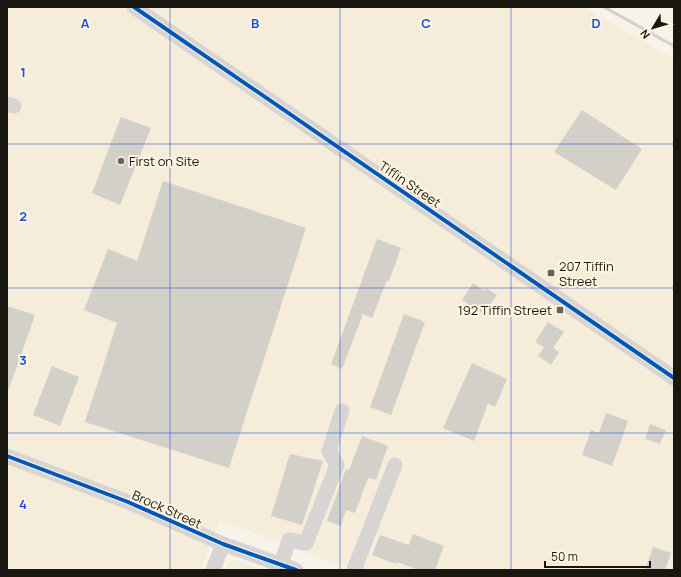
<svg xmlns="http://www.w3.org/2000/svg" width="681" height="577" viewBox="0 0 681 577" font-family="Manrope,sans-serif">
	<rect width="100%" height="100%" fill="#f8f3e9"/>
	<g fill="#f5ecd9">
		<path d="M7,7h577l90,52v511h-322l-132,-50 -20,50h-193z"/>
		<path d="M233,560h5l24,10h-36l2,-7z"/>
	</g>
	<g fill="#d3d0c9">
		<path d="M582,110l60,39 -26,41 -62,-38z"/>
		<path d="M121,117l30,11 -31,77 -28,-12z"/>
		<path d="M163,181l143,47 -77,240 -144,-46 32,-99 -33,-13 24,-61 29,12z"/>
		<path d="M377,239l24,9 -12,33 -2,-1 -15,38 -9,-4 -21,55 -11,-5z"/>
		<path d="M473,283l12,8 1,-3 11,7 -13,19 -22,-14z"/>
		<path d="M7,306l28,9 -26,74h-2z"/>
		<path d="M404,314l21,8 -34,93 -21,-8z"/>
		<path d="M548,322l16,10 -11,16 6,4 -8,13 -13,-9 6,-9 -9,-5z"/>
		<path d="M472,363l35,16 -12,28 -7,-4 -14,38 -31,-13z"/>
		<path d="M52,366l27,11 -19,49 -27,-11z"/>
		<path d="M606,413l22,8 -16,45 -30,-11 9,-25 8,3z"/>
		<path d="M650,424l16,6 -6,14 -15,-5z"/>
		<path d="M362,436l26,10 -12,34 -8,-2 -13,35 -9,-3 -5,16 -14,-5 19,-52 3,1z"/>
		<path d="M290,454l33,7 -21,64 -31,-9z"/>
		<path d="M413,534l31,12 -9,24h-16l-22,-8 -1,2 -24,-9 8,-20 29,10z"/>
		<path d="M653,547l18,6 -6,17h-20z"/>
	</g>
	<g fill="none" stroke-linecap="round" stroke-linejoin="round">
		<g stroke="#d7d5d4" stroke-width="15">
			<path d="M134,7l540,371"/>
			<path d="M7,104l7,2"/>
			<path d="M7,456l121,46 95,42 73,26"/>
			<path d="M281,564l8,-24 17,3 31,-78 -8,-14 13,-40"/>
			<path d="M213,570l10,-26"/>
			<path d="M354,570l41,-105"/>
		</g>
		<path stroke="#d2d0cd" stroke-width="3" d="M604,7l70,39"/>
		<defs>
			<g id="cycleway">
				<path d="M134,7l540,371"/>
				<path d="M7,456l121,46 95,42 73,26"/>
			</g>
		</defs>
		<use href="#cycleway" stroke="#fef5e3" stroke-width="6"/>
		<use href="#cycleway" stroke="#0057b8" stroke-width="4"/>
	</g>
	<path fill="none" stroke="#1d4ed8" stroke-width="1" stroke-opacity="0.55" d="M170,7v563M340,7v563M511,7v563M7,144h667M7,288h667M7,433h667"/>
	<g fill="#68635c" stroke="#fef5e3" stroke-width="1.5">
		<circle cx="121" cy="161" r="4"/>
		<rect x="547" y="269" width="8" height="8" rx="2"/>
		<rect x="556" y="306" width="8" height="8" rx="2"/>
	</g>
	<g text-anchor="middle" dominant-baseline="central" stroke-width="4" stroke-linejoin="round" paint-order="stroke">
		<g font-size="13" fill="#1a1610" stroke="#fef5e3" text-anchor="start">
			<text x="129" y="161">First on Site</text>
			<text x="559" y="266">207 Tiffin<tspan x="559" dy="15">Street</tspan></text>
			<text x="552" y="310" text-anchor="end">192 Tiffin Street</text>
		</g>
		<g font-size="13" fill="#1a1610" stroke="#fef5e3">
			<text transform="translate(410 184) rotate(34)">Tiffin Street</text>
			<text transform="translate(167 509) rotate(24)">Brock Street</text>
		</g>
	</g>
	<g font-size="13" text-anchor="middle" font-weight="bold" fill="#1d4ed8" stroke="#fef5e3" stroke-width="4" stroke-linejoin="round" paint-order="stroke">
		<text x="85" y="28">A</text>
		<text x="255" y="28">B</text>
		<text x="426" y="28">C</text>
		<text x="596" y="28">D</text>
		<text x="23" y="77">1</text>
		<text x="23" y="221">2</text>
		<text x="23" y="365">3</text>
		<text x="23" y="509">4</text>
	</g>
	<rect width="681" height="577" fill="none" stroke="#1a1610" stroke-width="16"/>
	<g transform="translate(653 28) rotate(232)" stroke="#fef5e3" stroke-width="3" paint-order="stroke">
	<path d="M0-3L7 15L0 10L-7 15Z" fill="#1a1610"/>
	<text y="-6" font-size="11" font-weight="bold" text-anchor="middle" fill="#1a1610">N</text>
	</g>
	<path d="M545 561v6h105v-6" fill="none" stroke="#1a1610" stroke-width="2"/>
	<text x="551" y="561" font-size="12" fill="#1a1610" stroke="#fef5e3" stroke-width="3" paint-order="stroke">50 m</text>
</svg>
